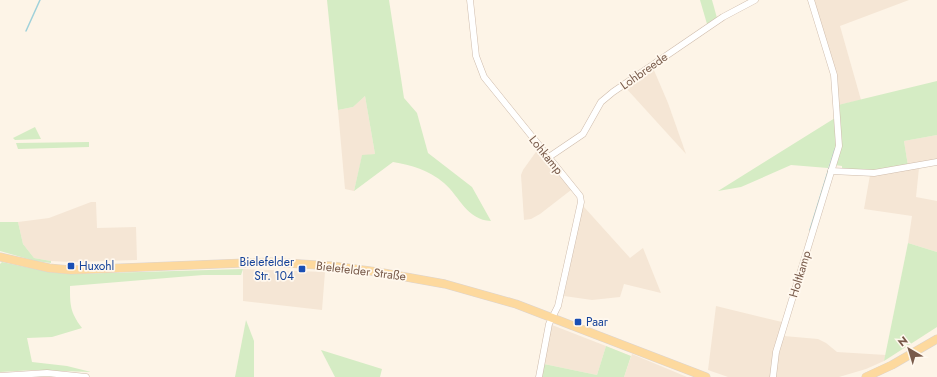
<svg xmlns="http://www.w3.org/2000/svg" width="937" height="377" viewBox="0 0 937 377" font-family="Jost,sans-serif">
	<rect width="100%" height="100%" fill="#fdf4e7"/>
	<g fill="#f5e6d5">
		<path d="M813,0h96l-69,26 21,74 -23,5z"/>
		<path d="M653,68l15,35 18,51 -61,-67z"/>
		<path d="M365,96l10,58 -13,2 -8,35 -9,-2 -7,-79 15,-3z"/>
		<path d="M937,135v25l-29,6 -4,-25z"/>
		<path d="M538,149l33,41 -31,24 -9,5 -7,1 -3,-45 2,-5z"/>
		<path d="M919,168l-3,29 21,4v51l-29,-9 4,-27 -48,-7 6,-34z"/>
		<path d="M91,202h5l1,26 39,-1 1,33 -67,2 -19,-1 -17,-3 -11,-14 -5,-22 31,-4z"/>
		<path d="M584,207l46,51 13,-10 18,45 -37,-9 -4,13 -28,3 -28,-4 18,-88z"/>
		<path d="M243,269l82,3 -3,38 -79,-9z"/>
		<path d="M716,306l66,16 -11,55h-43l-20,-7z"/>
		<path d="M552,325l54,21 -9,29 -53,-11z"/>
		<path d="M784,336l34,3 8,4 11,9 49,3 -2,6 -18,8 -27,8h-63l2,-24z"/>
		<path d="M632,354l55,23h-63z"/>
	</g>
	<g fill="#d5ecc4">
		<path d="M327,0h62l15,98 13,15 11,40 44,34 19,34c-24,-1 -31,-24 -47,-38 -15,-13 -33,-18 -51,-21l-39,29 8,-36 13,-1 -10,-58 -12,11 -15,3z"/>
		<path d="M700,0h12l5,18 -10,6z"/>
		<path d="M937,81v54l-33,6 4,25 -34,5 -32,-2v-3l-7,-1 3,-60z"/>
		<path d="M835,118l1,27 -8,23 -37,-3 -50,22 -23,4z"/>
		<path d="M35,127l6,12 -26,1 -2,-2z"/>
		<path d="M89,142v5l-71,2 -2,-6z"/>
		<path d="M0,222h18l5,22 11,14 17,3v2l-16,-2 -35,-10z"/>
		<path d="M908,243l29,9v75l-53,34z"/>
		<path d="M2,262l47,10 23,2 171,-5 -2,6h-38l-133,11c0,19 0,26 12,42l-30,9 -25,1 5,24 35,4 24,6 -57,-2 -34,2v-108z"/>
		<path d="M246,320l8,21v36h-19z"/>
		<path d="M606,346l25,10 -7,21h-83l3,-13 53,11z"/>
		<path d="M321,350l61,19 -2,8h-45z"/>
	</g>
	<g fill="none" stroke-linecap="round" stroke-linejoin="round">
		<g stroke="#a0d1da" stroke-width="1.5">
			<path d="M26,31l14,-31"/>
			<path d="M810,230l25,-81"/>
		</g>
		<defs>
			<g id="minor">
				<path d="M470,0l6,56 8,21 96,119 1,6 -23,104 -9,18 -10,53"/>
				<path d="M549,157l34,-23 18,-32 12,-10 110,-75 32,-17"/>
				<path d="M831,171l43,2 63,-11"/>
				<path d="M0,376l47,-3 39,4"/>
				<path d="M773,377l3,-25 63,-206 -5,-71 -23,-75"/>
			</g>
			<g id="major">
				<path d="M0,257l49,11 22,2 199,-8 63,4 45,6 67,12 71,20 190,73"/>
				<path d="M866,377l26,-12 45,-26"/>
			</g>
		</defs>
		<use href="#minor" stroke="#cfbcac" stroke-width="7"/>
		<use href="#major" stroke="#dcd4d0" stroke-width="9"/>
		<use href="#minor" stroke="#fff" stroke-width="6"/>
		<use href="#major" stroke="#fdd99e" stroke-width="8"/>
	</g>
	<g fill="#1a4fb4" stroke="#fff8ee" stroke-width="1.5">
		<rect x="67" y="262" width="8" height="8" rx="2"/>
		<rect x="298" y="265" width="8" height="8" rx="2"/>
		<rect x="574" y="318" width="8" height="8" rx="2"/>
	</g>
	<g text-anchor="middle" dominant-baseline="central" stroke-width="3.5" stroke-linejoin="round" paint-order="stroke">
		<g font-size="12" fill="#785a4a" stroke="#fff8ee">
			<text transform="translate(644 71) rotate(-35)">Lohbreede</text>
			<text transform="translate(546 155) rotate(51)">Lohkamp</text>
			<text transform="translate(361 271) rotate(7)">Bielefelder Straße</text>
			<text transform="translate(800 274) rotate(-73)">Holtkamp</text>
		</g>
		<g font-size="12" fill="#164399" stroke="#fff8ee" text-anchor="start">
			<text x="294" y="262" text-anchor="end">Bielefelder<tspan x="294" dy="14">Str. 104</tspan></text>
			<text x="79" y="266">Huxohl</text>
			<text x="586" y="322">Paar</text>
		</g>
	</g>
	<g transform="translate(909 349) rotate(322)" stroke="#fff8ee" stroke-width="3" paint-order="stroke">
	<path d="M0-3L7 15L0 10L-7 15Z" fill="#785a4a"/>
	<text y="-6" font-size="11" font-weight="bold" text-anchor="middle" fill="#785a4a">N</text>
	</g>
</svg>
